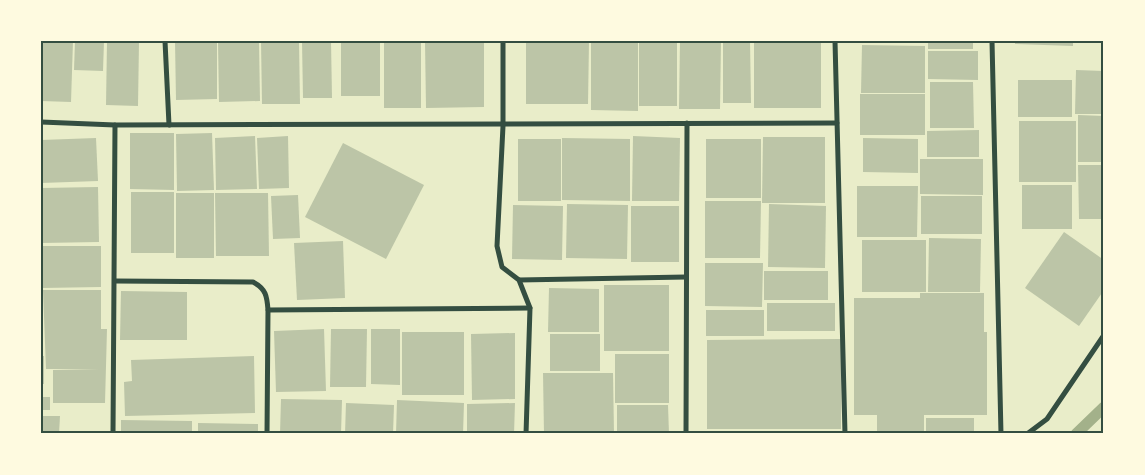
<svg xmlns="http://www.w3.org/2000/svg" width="1145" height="475" viewBox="0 0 1145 475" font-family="'Roboto Serif',serif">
	<rect width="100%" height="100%" fill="#e9edc9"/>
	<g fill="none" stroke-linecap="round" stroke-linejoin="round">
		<path stroke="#a3b18a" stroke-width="11" d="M1076,434l28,-27"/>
	</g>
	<g fill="#bcc5a7">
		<path d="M41,41h32l-2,61 -30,-1z"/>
		<path d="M75,41h29l-1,30 -29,-1z"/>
		<path d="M107,41h32l-1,65 -32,-1z"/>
		<path d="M175,41h42v58l-41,1z"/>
		<path d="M218,41h41l1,60 -41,1z"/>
		<path d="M261,41h38l1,63h-38z"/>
		<path d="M302,41h29l1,57h-29z"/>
		<rect x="341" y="41" width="39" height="55"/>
		<rect x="384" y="41" width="37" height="67"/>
		<path d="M425,41h59v66l-58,1z"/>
		<path d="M526,41h63l-1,63h-62z"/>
		<path d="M591,41h47v70l-47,-1z"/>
		<rect x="639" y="41" width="38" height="65"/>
		<path d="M680,41h41l-1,68h-41z"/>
		<path d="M723,41h27l1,62h-28z"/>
		<rect x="754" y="41" width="67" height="67"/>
		<rect x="859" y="41" width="59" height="2"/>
		<rect x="928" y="41" width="45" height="8"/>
		<path d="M1015,41h58v5l-58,-2z"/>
		<path d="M862,45l63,1v47h-64z"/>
		<path d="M928,51h50v29l-50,-1z"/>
		<path d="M1076,70l28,1v43h-29z"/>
		<rect x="1018" y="80" width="54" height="37"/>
		<path d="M930,82h43l1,46h-44z"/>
		<rect x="860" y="94" width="65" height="41"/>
		<path d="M1078,115l26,1v46h-26z"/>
		<rect x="1019" y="121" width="57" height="61"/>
		<path d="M979,130v27h-52v-26z"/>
		<path d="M130,133h44v57l-44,-1z"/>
		<path d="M212,133l2,57 -37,1 -1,-57z"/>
		<path d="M255,136l2,53 -41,1 -1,-52z"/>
		<path d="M288,136l1,52 -30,1 -2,-51z"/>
		<path d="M633,136l47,2 -1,63h-47z"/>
		<path d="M763,137h62v66h-63z"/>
		<path d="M96,138l2,43 -57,2v-43z"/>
		<path d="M562,138l68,1v62l-68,-1z"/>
		<path d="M863,138l55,1v34l-55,-1z"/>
		<rect x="518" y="139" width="43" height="62"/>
		<rect x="706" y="139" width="55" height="59"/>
		<path d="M343,143l81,42 -38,74 -81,-42z"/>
		<path d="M920,159h63v36l-63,-1z"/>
		<path d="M1078,165h26v54h-25z"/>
		<rect x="1022" y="185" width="50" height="44"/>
		<path d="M857,186h61l-1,51h-60z"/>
		<path d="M98,187l1,55 -58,1v-55z"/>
		<rect x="131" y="192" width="43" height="61"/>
		<rect x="176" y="193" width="38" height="65"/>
		<path d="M215,193h53l1,63h-53z"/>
		<path d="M298,195l2,43 -27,1 -2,-43z"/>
		<rect x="921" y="196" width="61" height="38"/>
		<path d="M705,201h56l-1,57h-55z"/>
		<path d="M567,204l61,1 -1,54 -61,-1z"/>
		<path d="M769,204l57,2 -1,62 -57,-1z"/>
		<path d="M513,205l50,1 -1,54 -50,-1z"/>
		<rect x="631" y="206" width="48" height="56"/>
		<path d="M1064,232l40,28v30l-25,36 -54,-38z"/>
		<path d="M929,238l52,1 -1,53h-52z"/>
		<rect x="862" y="240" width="64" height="52"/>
		<path d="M343,241l2,57 -48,2 -3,-57z"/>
		<path d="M42,246h59v41l-59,1z"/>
		<path d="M705,263h58l-1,44 -57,-1z"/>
		<rect x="764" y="271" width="64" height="29"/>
		<rect x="604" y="285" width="65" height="66"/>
		<path d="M549,288l50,1v43h-51z"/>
		<path d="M43,290h58v39h6l-2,74h-52v-33l46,-1h-53z"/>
		<path d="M121,291l66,1v48h-67z"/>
		<path d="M920,293h64v39h3v83h-63v19h-47v-19h-23v-117h66z"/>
		<rect x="767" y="303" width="68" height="28"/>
		<rect x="706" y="310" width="58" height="26"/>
		<path d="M324,329l2,62 -50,1 -2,-61z"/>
		<path d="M331,329h36l-1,58h-36z"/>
		<path d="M371,329h29v56l-29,-1z"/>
		<rect x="402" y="332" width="62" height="63"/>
		<path d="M515,333v66l-43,1 -1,-66z"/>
		<rect x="550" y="334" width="50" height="37"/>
		<path d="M841,339v90h-134v-89z"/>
		<rect x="615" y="354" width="54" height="49"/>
		<rect x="41" y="356" width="3" height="28"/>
		<path d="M254,356l1,57 -130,3 -1,-34 8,-1 -1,-21z"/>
		<path d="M543,373h70l1,61h-70z"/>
		<rect x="41" y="397" width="9" height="13"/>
		<path d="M281,399l61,1 -1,34h-61z"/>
		<path d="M397,400l67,3 -1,31h-67z"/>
		<path d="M346,403l48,2 -1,29h-48z"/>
		<path d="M515,403l-1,31h-47v-30z"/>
		<path d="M617,405h51l1,29h-52z"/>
		<path d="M41,416h19l-1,18h-18z"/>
		<rect x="926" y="418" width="48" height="16"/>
		<path d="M121,420l71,1v13h-71z"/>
		<path d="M198,423l60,1v10h-60z"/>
		<path d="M768,431v3h-69v-2z"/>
		<rect x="775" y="432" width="15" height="2"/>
	</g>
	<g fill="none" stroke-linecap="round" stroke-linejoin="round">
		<g stroke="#344e41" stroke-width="5">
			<path d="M165,41l4,84"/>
			<path d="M503,41v85l-6,120 5,21 17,13 11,28 -4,126"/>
			<path d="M835,41l10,393"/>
			<path d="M992,41l9,393"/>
			<path d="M41,122l74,3 722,-2"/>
			<path d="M519,280l167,-3"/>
			<path d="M115,281l138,1c13,7 14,14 15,28l-1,124"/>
			<path d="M268,310l262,-2"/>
			<path d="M113,434l2,-309"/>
			<path d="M686,434l1,-311"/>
			<path d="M1027,434l20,-15 57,-84"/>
		</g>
	</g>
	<rect width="1145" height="475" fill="none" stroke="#fefae0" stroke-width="85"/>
	<rect x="42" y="42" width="1060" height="390" fill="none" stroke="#344e41" stroke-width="2"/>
</svg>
